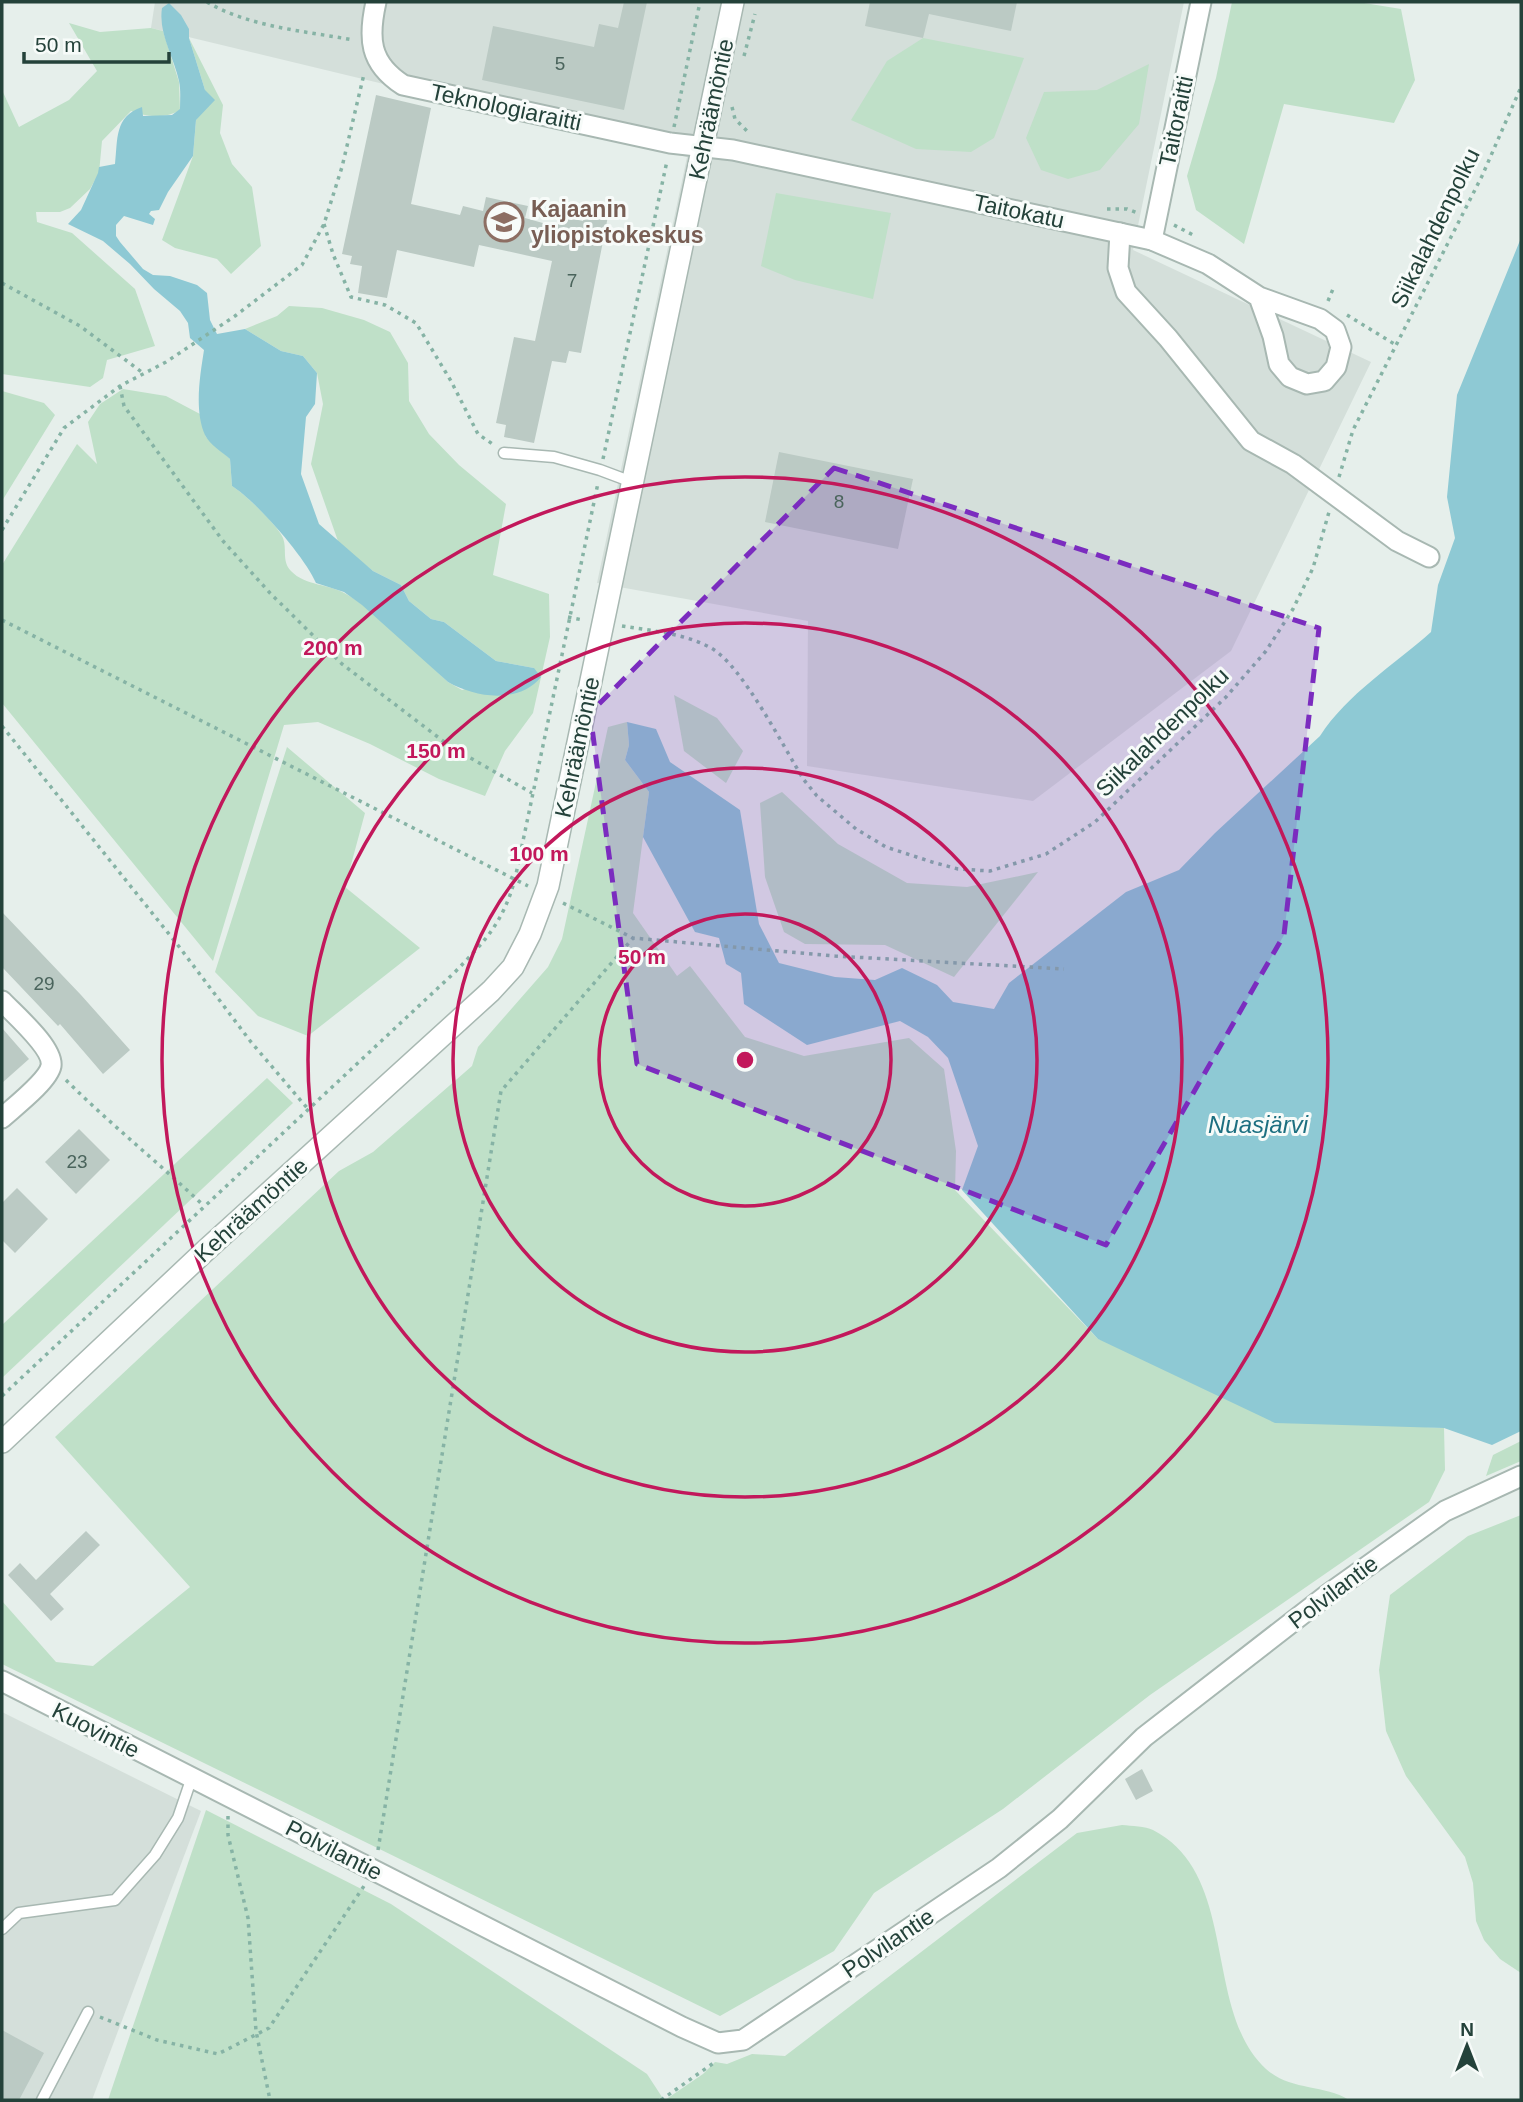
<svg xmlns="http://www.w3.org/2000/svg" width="1523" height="2102" viewBox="0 0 1523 2102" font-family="Arial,sans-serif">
	<rect width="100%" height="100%" fill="#e6efeb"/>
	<g fill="#d4dfda">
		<path d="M155,2h1029l-51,248 238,112 -140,289 -198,150 -226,-35 1,-145 -211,-38 90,-426 -536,-129z"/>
		<path d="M2,1712l199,99 -109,289h-90z"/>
	</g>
	<g fill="#bfe0c8">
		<path d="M1232,2h126l43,7 14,71 -21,43 -110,-19 -40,140 -48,-34 -9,-34 29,-98z"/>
		<path d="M69,23l31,9 51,-4 12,3 16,51 1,28c-14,9 -34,7 -49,1l-29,30 -3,32 -9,16 -20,19 -10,4h-24l1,10 35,11 63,56 20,57 -48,14 -4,18 -13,9 -88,-13v-284l17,37 50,-27 28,-29z"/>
		<path d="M189,38l34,67 -3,28 12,31 20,23 9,59 -30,28 -14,-15 -42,-11 -13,-8 31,-84 3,-36 9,-30z"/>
		<path d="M923,38l101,20 -30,80 -23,14 -55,-3 -65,-29 36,-59z"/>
		<path d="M1149,64l-10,60 -39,46 -32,9 -27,-9 -15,-32 18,-46 53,-2z"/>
		<path d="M776,193l115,20 -18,86 -78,-19 -34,-14z"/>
		<path d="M289,306l33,2 42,12 26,12 18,31 1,38 20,33 30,31 47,39 -13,71 56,19 1,43 -17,76 -28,38 -20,45 -46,-17 -69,-35 -52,-22 -34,3 -71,236 -211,-258v-138l75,-121 20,20 -9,-42 12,-18 23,-15 43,7 34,18 6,23 24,22 2,27c13,8 43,37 50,50 6,11 -1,25 9,35 14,15 39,13 55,23 34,19 73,61 102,88l14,8 72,-22 -38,-7 -52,-39 -13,-3 -22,-18 -8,-16 -28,-14 -34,-27 -28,-80 12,-60 -6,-31 -14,-17 -22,-5 -36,-22 32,-13z"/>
		<path d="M2,391l42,12 11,12 -53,86z"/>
		<path d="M674,695l43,23 26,33 -17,32 -42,-32z"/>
		<path d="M627,722l2,23 -4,15 24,32 -16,121 44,63 13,-10 55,71 59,19 105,-18 35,31 12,82 -1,39 143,149 269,85 77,4 1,42 -16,32 -279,193 -147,114 -129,84 -40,58 -114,65 -718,-352v-63l54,61 37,4 97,-79 -135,-150 284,-266 34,-19 99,-86 6,-19 70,-80 14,-28 46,-212z"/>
		<path d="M287,747l78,66 -20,74 75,61 -112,88 -50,-20 -43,-44z"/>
		<path d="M782,792l56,52 69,39 60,4 71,-15 -84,105 -69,-32 -80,-1 -21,-12 -19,-55 -5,-74z"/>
		<path d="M267,1078l26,25 -291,275v-53z"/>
		<path d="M1521,1441v20l-35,15 7,-21z"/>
		<path d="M1521,1515v458l-21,-14 -16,-19 -8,-19 -3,-38 -8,-26 -59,-81 -20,-45 -7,-61 11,-75 78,-59z"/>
		<path d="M206,1810l185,94 256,170 15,23 -5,3h-549z"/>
		<path d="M1122,1825c10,1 23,1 31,5 87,45 49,180 113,239 24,22 57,15 83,31h-684l38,-26 12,-12 12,2 25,-10 33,2 292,-223z"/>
	</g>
	<g fill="#8ec9d4">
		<path d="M169,3l12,12 8,14v9l16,52 10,10 -19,20 -3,36 -25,36 -9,18 -8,1 -2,3 6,5 -2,6 -29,-9 -8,9v11l4,6 23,27 10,6 17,1 27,9 10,8 3,27 7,14 28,-5 36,22 22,5 14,17 -2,31 -9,13 -5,57 18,50 54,47 28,14 8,16 22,18 13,3 52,39 38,7 7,9c-22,27 -65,21 -93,5l-86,-77 -18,-13 -28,-9c-11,-26 -60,-82 -84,-97l-2,-27c-8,-7 -21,-15 -25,-24 -11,-25 -5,-59 -1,-85l-14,-12 -2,-15 -8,-12 -26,-22 -24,-25 -27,-23 -35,-17 13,-14 17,-37 1,-6 16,-3c3,-25 -1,-47 27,-57l1,9 29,-1 8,-6c0,-9 1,-19 -1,-28 -5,-24 -21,-48 -17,-73z"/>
		<path d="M1521,238v1193l-29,14 -48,-17 -169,-5 -177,-84 -136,-149 16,-44 -30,-88 -20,-21 -28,-16 -93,24 -63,-41 -3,-31 -15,-9 -7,-26 -24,-6 -52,-95 6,-45 -24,-32 4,-15 -2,-23 29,7 14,33 70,48 19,114 20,39 56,14 40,3 27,-12 35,17 16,17 41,7 15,-26 117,-91 53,-22 36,-37 105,-97c27,-42 74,-71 111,-104l7,-47 17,-47 -8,-41 10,-102z"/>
	</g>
	<g fill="#bbcac4">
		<path d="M624,2h23l-23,108 -142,-30 11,-54 101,21 5,-23 19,4z"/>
		<path d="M870,2h147l-6,29 -82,-17 -6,24 -58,-12z"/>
		<path d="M376,95l55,13 -20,96 49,11 3,-9 20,5 3,-14 42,9 -3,12 32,9 3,-11 23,5 4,-11 21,6 -27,137 -12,-2 -3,12 -14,-2 -18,82 -30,-6 2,-12 -10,-2 18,-86 21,4 17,-80 -73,-16 -5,22 -77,-17 -10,48 -29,-5 4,-27 -12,-2 2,-8 -10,-2z"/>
		<path d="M779,452l134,27 -15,70 -133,-27z"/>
		<path d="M2,912l79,83 49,55 -27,24 -43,-50 -2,2 -56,-59z"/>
		<path d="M2,1028l27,31 -27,24z"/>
		<path d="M79,1129l31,31 -34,34 -31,-32z"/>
		<path d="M17,1188l31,31 -33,34 -13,-13v-37z"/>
		<path d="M86,1531l14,14 -50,49 14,15 -13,12 -43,-46 12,-12 16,17z"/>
		<path d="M1142,1769l11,22 -17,9 -11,-21z"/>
		<path d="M2,2030l42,23 -25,47h-17z"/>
	</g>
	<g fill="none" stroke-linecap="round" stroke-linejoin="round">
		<defs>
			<g id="service">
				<path d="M504,453l50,4 46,13 32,12"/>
				<path d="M2,1929l17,-16 96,-13 40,-45 23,-37 14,-41"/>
				<path d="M42,2100l46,-88"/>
			</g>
			<g id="minor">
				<path d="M376,2c-8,36 -7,61 27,83l267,58 63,7 419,90 56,24 51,33 61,22 15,11 6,17 -5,20 -12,14 -17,3 -17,-7 -11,-13 -6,-28 -14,-39"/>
				<path d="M1120,233l-2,35 8,24 42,46 83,103 42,23 104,77 32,16"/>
				<path d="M1152,240l49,-238"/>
				<path d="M2,1001c12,13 52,47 49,65 -3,15 -37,41 -49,52"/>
				<path d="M2,1681l680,346 36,16 25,-3 256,-172 61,-49 84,-82 183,-142 118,-84 76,-35"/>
			</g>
			<path id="tertiary" d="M2,1442l203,-191 286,-260 22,-24 17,-33 18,-48 185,-884"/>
		</defs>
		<use href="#service" stroke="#a8b8b2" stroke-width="13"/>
		<use href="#minor" stroke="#a8b8b2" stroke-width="23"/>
		<use href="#tertiary" stroke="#a8b8b2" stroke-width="24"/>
		<g stroke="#86b3a5" stroke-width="3.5" stroke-dasharray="3.5 5" stroke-linecap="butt">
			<path d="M207,2c42,25 98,29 146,38"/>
			<path d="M744,56l11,-42"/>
			<path d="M732,107l3,12 15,15"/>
			<path d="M674,127l26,-125"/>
			<path d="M1107,209h20l13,5"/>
			<path d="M324,224l9,30 18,43 34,8 31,18 35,58 27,53 16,11"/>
			<path d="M1174,225l21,11"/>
			<path d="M2,283l78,43 63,47"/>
			<path d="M1328,301l5,-12"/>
			<path d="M1347,315l49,30"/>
			<path d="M120,386l4,20 99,135 47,52 72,71 109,83 81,46"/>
			<path d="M603,459l64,-298"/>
			<path d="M1339,477l14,-47 129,-254 39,-89"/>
			<path d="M2,530l62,-102 56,-42 46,-24 69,-46 67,-51 22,-41 18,-57 22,-93"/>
			<path d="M568,617l15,3"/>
			<path d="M2,620l526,266"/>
			<path d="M622,626c30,5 62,7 89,22 31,17 73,100 93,132l13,16 39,33 30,18 46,15 26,7 32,2 56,-17 49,-32 131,-125 40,-46 27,-42 20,-41 16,-56"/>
			<path d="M2,726l175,218 74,98 57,67"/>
			<path d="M563,903l70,35 202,18 229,13"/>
			<path d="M66,1080c44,44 93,83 138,126"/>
			<path d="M2,1396l452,-423c31,-32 49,-50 61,-94l83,-396"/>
			<path d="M228,1816v19l20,83 8,113 14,69"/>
			<path d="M378,1850l123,-759 132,-153"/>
			<path d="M100,2017l57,23 61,14 51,-26 95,-142"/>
			<path d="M661,2100l54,-38"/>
		</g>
		<use href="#service" stroke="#fff" stroke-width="10"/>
		<use href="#minor" stroke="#fff" stroke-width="19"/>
		<use href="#tertiary" stroke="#fff" stroke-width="21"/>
	</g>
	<path fill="#7b2cbf" fill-opacity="0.2" stroke="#7b2cbf" stroke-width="5" stroke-dasharray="14 9" stroke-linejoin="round" d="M834,468l485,160 -35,307 -178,310 -469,-181 -47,-351z"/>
	<g fill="none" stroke="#c2185b" stroke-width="3.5">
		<circle cx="745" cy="1060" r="146"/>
		<circle cx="745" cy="1060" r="292"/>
		<circle cx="745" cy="1060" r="437"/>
		<circle cx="745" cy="1060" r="583"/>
	</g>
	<defs>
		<symbol id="university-ring" viewBox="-11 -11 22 22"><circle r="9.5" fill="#f7fbf9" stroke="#8d6e63" stroke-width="1.5"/><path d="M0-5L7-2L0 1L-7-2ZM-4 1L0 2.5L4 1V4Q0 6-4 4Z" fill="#8d6e63"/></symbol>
	</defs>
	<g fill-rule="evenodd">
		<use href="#university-ring" x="482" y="200" width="44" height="44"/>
	</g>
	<g text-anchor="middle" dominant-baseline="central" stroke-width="6" stroke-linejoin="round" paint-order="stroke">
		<g font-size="19" fill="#4a645c">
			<text x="560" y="63">5</text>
			<text x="572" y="280">7</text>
			<text x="839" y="501">8</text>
			<text x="44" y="983">29</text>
			<text x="77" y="1161">23</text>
		</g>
		<g font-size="23" fill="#24423a" stroke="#f7fbf9">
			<text transform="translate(506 107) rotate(12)">Teknologiaraitti</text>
			<text transform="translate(711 109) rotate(-78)">Kehräämöntie</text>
			<text transform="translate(1176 121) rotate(-78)">Taitoraitti</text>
			<text transform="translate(1019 211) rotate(12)">Taitokatu</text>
			<text transform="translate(1435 228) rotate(-64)">Siikalahdenpolku</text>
			<text transform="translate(1162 732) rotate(-44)">Siikalahdenpolku</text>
			<text transform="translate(577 747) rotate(-78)">Kehräämöntie</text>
			<text transform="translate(251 1210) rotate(-42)">Kehräämöntie</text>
			<text transform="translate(1333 1592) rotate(-37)">Polvilantie</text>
			<text transform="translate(96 1730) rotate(27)">Kuovintie</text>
			<text transform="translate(334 1850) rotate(27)">Polvilantie</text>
			<text transform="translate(888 1943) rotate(-34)">Polvilantie</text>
		</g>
		<g font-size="23" font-weight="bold" fill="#785e54" stroke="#f7fbf9" text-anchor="start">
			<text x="531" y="209">Kajaanin<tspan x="531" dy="26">yliopistokeskus</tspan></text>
		</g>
		<g font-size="24" font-style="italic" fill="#1c6f80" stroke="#f7fbf9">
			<text x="1258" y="1124">Nuasjärvi</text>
		</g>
	</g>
	<circle cx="745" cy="1060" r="10" fill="#c2185b" stroke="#f7fbf9" stroke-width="3.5"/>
	<g font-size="21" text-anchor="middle" font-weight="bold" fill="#c2185b" stroke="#f7fbf9" stroke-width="6" stroke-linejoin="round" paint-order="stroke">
		<text x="333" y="655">200 m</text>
		<text x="436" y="758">150 m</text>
		<text x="539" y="861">100 m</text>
		<text x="642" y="964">50 m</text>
	</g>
	<rect width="1523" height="2102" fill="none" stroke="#24423a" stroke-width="7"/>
	<g transform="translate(1467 2046)" stroke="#f7fbf9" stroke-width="5" paint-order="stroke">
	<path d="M0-5L12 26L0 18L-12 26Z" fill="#24423a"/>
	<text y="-10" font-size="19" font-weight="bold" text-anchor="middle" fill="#24423a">N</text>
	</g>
	<path d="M24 52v10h145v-10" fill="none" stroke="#24423a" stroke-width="3.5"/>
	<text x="35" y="52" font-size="21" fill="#24423a" stroke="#f7fbf9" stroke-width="5" paint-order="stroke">50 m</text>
</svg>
